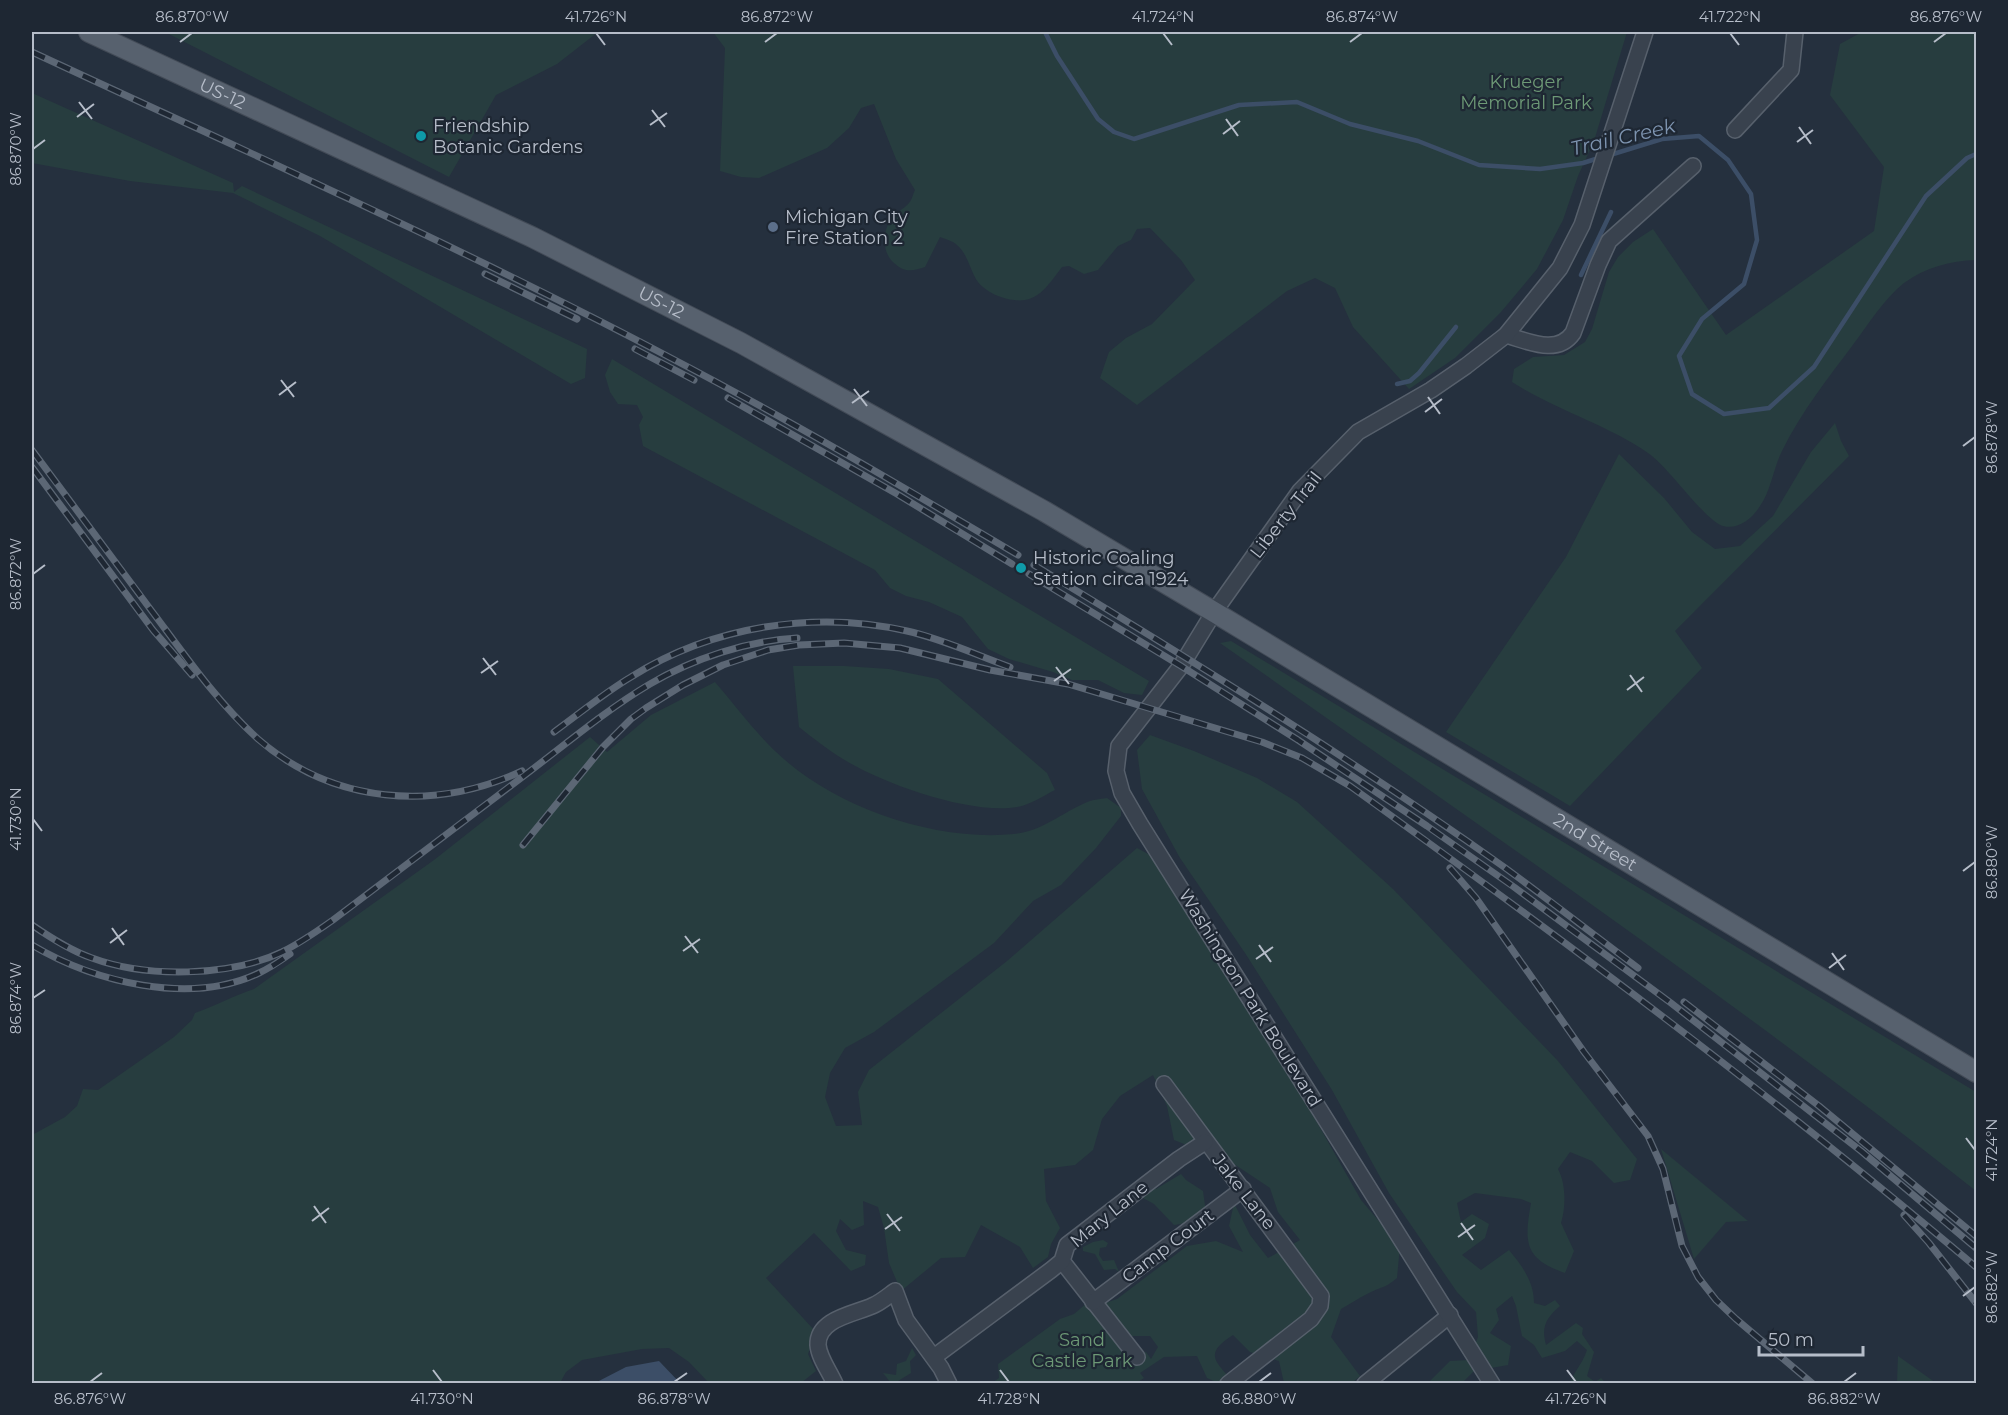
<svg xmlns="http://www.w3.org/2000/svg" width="2008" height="1415" viewBox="0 0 2008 1415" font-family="Montserrat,sans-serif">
	<rect width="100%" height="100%" fill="#25303e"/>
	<g fill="#273d3f" fill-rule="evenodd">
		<path d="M165,32h433l-41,32 -61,31 -47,82z"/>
		<path d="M713,32h914l-33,109 -16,35 -15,44 -26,49 -36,43 -46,46 -46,31 -56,-62 -18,-39 -20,-10 -28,13 -150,114 -37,-27 9,-26 17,-14 26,-14 43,-44 -14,-20 -31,-32 -13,1 -6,11 -13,6 -20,24 -14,4 -15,-8 -7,1c-18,24 -28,41 -61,30 -7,-2 -19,-9 -23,-15 -8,-11 -10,-28 -21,-37 -4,-4 -12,-6 -17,-8l-15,30c-12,4 -20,6 -31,-4 -13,-11 -12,-35 0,-47 4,-5 11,-8 15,-13 3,-3 4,-9 6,-13l-19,-31 -22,-55 -13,4 -12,20 -22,20 -68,30 -18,-1 -21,-6 5,-123z"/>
		<path d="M1862,32h114v228c-26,1 -50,7 -72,23 -20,16 -34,39 -49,59 -26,35 -54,70 -73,109 -9,18 -11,40 -22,55 -8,13 -22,24 -37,20 -18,-5 -54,-59 -75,-73 -42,-29 -93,-43 -136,-71l2,-13 19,-12 31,-2 21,-13 7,-13 17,-57 9,-15 15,-15 20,-13 73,106 148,-104 10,-64 -54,-72 10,-51z"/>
		<path d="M32,93l201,90 1,9 8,-6 345,163 -2,29 -14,6 -251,-148 -87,-43 -103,-12 -98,-18z"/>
		<path d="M612,359l537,322 -7,14 -18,-2 -26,-13h-26l-19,-8 -44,-13 -21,-10 -26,-32 -33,-15 -23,-6 -16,-8 -15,-18 -232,-124 -4,-21 4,-8 -6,-12 -19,-1 -8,-12 -5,-17z"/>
		<path d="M1835,423l6,18 8,15 -174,175 27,37 -132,138 -124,-74 120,-175 53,-103 45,44 28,34 23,17 25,-3 33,-30 38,-64z"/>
		<path d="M1231,641l745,451v99c-244,-193 -502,-369 -756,-548z"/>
		<path d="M793,666h51l45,3 49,10 109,94 8,17c-12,6 -25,15 -38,17 -46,8 -134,-23 -174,-48 -15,-9 -30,-21 -44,-32z"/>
		<path d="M715,682c20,23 38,48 60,69 58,56 159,91 239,83 26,-2 48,-21 71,-31 6,-3 15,-4 22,-5l14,10v8l-25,32 -35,37 -28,16 -39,42 -120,89 -29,16 -15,25 -5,24 11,29 26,-1 -4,-33 11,-22 138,-109 130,-113 24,13 104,177 37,58 59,104 39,46 -3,32c-12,10 -13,8 -26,14 -9,4 -21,12 -30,17l-10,28 29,39 -8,7h-68l-5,-22 -29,-9 -17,-17c-28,18 -20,25 0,46l-2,2h-13l-11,-5 -10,-22 -33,1 -24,16 4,5 -8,5h-144l7,-5 -1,-14 62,-45 14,-5 13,-11 4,5 26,-9 70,-53 29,-5 27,11 -14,-26 5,-23 16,32 18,23 32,-18 -22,-28 -8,-24 -36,-24 -60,-24 -7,-34 -14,-31 -33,21 -18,23 -9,31 -18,15 -31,4 2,32 14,27 -9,16 -3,13 -15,11 -13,-21 -39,-22 -16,32 -24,1 -40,33 -12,-28 -5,-35 -6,-21 -15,-6 1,24 -12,5 -12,-11 -4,12 10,19 20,5 -1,10 -14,6 -37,-38 -48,45 50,54 -8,22 8,17 -15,12h-92l-20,-21 -20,-14 -27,1 -60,11 -16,12 -6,11 -528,1v-249l33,-18 12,-11 6,-17 15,1 76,-53 18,-17 3,-7c20,-7 38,-17 59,-24l180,-129 156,-123 17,15 44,-37zM1124,1336h26l8,11 -7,12 -5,-7 -17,6z"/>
		<path d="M1150,735l44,16 63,27 40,24 96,87 165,172 79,98 -7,21 -16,3 -22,-22 -22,-9 -12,17c8,15 8,38 3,54l13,28 -9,22c-41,-14 -41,-31 -34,-70l-10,-4 -46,-6 -18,10 4,19 11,-8 17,10 -4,14 -23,17 19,15 28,-20c13,16 25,31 25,53l11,3 10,-6 5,6c-14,12 -19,21 -14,39l30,-22 7,5 -1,6 12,18 -7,24 8,6 6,-4 5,5h-36c5,-13 13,-20 17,-33l-10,-9 -12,10 -23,7 -8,-13 -12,-9 -6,-30 -4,-10 -16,13 3,11 -9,13 21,13 -3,19 -34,6 -12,12h-33v-1l21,-21 19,-1 9,-23 -2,-25 -19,-20 -68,-99 -57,-103 -87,-137 -65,-95 -38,-69 -5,-39z"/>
		<path d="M1661,1149l87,72 -22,1 -32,37z"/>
		<path d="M1181,1174l5,6 17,11 4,29 -33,5 -20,-21 -11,-6 -1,-14 5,-5 9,10z"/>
		<path d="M1103,1240l5,3 -2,4 -6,1 -1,7 4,6 11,-1 5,12 -4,-3 -11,1 -9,-16 -12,-3v-4l10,-5z"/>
		<path d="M912,1348l4,7 -6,6 1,12 -13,8v2h-7l-8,-10 13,2 1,-11 9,-3z"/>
		<path d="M1898,1356l38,27h-39z"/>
	</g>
	<path fill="#3c4e67" d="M659,1361l21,22h-85l31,-16z"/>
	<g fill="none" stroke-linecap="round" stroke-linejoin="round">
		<g stroke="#3c4e67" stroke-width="4.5">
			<path d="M1045,32l12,24 41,63 16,13 20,7 105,-34 58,-3 53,22 68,17 61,24 61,4 43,-6 19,-6"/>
			<path d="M1610,155l52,-16 37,-3 29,24 23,34 6,46 -13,44 -42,35 -23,37 13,38 32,20 45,-6 45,-41 112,-171 41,-38 9,-4"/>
			<path d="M1581,275l30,-63"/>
			<path d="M1397,384l13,-3 9,-8 37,-46"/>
		</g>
		<defs>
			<g id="minor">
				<path d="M1735,130l56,-60 4,-38"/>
				<path d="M1506,335c22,6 51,21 67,-2l25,-68 11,-24 84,-75"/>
				<path d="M1164,1084l157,212 -1,10 -9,13 -83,65"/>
				<path d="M1062,1261l75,96"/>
				<path d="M1093,1302l150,-113"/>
				<path d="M934,1357l117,-87 11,-9 5,-16 112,-86 26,-17"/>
				<path d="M835,1384c-5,-12 -16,-26 -17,-39 -1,-26 36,-31 54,-39 8,-3 16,-10 23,-15l11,29 35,48 8,16"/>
				<path d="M1365,1384l85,-69"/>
				<path d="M1492,1384l-352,-560 -18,-31 -6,-22 3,-25 62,-80 33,-54 86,-121 58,-59 73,-42 35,-24 40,-31 54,-67 22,-43 63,-193"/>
			</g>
			<g id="major">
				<path id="s1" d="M89,32l443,205 209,106 303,168 170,101 762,460"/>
			</g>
		</defs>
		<use href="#minor" stroke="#57606c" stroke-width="18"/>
		<use href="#major" stroke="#434b57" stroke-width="22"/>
		<use href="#minor" stroke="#39424e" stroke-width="15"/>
		<use href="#major" stroke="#57616e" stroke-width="20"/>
		<defs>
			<g id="rail">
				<path d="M32,52c213,99 429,195 637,305 119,62 234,130 349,198"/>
				<path d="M485,274l92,45"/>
				<path d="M635,349l59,31"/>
				<path d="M728,398l169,96 115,70"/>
				<path d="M32,450c39,53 79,106 119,160 33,44 66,92 107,129 75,65 176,73 264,32"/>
				<path d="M32,467l121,163 39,45"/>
				<path d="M1034,565c159,96 318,194 470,302 45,33 89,67 134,101"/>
				<path d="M1029,574l152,92 117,74 129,86 87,61 157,116 190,148 115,97"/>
				<path d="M554,732c25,-18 50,-39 77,-55 81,-51 184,-67 276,-46 36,8 69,24 103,36"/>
				<path d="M523,845l80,-98 28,-28 15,-11 37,-23 40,-20 45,-15 31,-5 45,-2 56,5 90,22 78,14 194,58 40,16 48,28c214,154 425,311 626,481"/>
				<path d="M1450,868l26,30 108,154 64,84 15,33 19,77 16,31 18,23 20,19 77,65"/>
				<path d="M32,925c19,13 39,26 60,33 54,20 137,19 190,-6 18,-9 34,-20 51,-32 64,-48 128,-97 192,-145 41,-31 81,-65 125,-91 44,-26 97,-43 147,-46"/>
				<path d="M32,945c62,37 158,61 227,28 11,-5 21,-12 31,-19"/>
				<path d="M1684,1002l135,104 157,130"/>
				<path d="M1904,1215l25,28 47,60"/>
			</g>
		</defs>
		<use href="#rail" stroke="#5c6775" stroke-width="7"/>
		<use href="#rail" stroke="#1e2733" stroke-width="4.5" stroke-dasharray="14" stroke-linecap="butt"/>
	</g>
	<path fill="none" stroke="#b6bdc9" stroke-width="2" d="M596,33l9,12M1163,33l9,12M1730,33l9,12M180,42l12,-9M765,42l12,-9M1350,42l12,-9M1934,42l12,-9M79,102l13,17M652,110l13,17M77,117l17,-13M1226,119l12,17M650,125l17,-12M1799,127l12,17M1223,134l17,-13M1797,142l16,-12M33,149l12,-9M281,380l13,17M854,389l13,17M279,395l17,-13M1428,397l12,17M852,403l17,-12M1425,412l17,-13M1963,446l12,-9M33,574l12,-9M483,658l13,17M1056,667l13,17M481,673l17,-12M1630,675l12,17M1054,681l17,-12M1627,690l17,-13M33,819l9,12M1963,871l12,-9M112,928l12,17M685,936l13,17M110,943l17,-13M1259,945l12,17M683,951l17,-12M1832,953l12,17M1256,959l17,-12M1829,968l17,-13M33,998l12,-8M1966,1138l9,12M314,1206l12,17M887,1214l13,17M312,1221l17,-13M1461,1223l12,17M885,1229l17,-12M1458,1237l17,-12M1963,1296l12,-9M433,1370l9,12M1000,1370l9,12M1567,1370l9,12M90,1382l12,-9M674,1382l13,-9M1259,1382l12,-9M1844,1382l12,-9"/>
	<g fill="#0f9aa8" stroke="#1e2733" stroke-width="2">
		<circle cx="421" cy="136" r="6"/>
		<circle cx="1021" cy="568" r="6"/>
	</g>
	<circle fill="#5c6f8a" stroke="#1e2733" stroke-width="2" cx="773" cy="227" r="6"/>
	<g text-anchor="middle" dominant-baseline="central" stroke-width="4.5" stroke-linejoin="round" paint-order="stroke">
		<g font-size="18" fill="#6d9976" stroke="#1e2733">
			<text x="1526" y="82">Krueger<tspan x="1526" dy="21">Memorial Park</tspan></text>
			<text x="1082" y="1340">Sand<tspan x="1082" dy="21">Castle Park</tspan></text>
		</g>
		<g font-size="18" fill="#b6bdc9" stroke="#1e2733">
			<text stroke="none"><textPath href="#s1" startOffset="147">US-12</textPath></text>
			<text stroke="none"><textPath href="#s1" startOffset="633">US-12</textPath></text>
			<text transform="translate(1286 515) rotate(-52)">Liberty Trail</text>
			<text stroke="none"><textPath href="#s1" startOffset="1712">2nd Street</textPath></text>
			<text transform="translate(1250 998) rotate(58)">Washington Park Boulevard</text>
			<text transform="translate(1244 1192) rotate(52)">Jake Lane</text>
			<text transform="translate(1109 1214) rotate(-39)">Mary Lane</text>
			<text transform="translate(1168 1246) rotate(-37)">Camp Court</text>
		</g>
		<g font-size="18" fill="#b6bdc9" stroke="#1e2733" text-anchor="start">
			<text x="433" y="126">Friendship<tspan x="433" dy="21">Botanic Gardens</tspan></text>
			<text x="785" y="217">Michigan City<tspan x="785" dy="21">Fire Station 2</tspan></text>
			<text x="1033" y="558">Historic Coaling<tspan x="1033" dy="21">Station circa 1924</tspan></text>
		</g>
		<g font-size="20" font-style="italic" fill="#7e94b0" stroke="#1e2733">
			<text transform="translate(1623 137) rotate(-13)">Trail Creek</text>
		</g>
	</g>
	<rect width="2008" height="1415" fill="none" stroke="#1e2733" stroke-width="66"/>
	<path d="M1759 1346v9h104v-9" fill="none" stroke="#b6bdc9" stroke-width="3"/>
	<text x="1768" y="1346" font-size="18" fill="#b6bdc9" stroke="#1e2733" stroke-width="4.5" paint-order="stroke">50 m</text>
	<rect x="33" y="33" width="1942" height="1349" fill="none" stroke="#b6bdc9" stroke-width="2"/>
	<g font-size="15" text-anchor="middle" fill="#b6bdc9">
		<text x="192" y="22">86.870°W</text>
		<text x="596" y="22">41.726°N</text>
		<text x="777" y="22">86.872°W</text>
		<text x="1163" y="22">41.724°N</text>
		<text x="1362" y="22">86.874°W</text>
		<text x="1730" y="22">41.722°N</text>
		<text x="1946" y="22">86.876°W</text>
		<text transform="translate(16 149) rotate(-90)" y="5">86.870°W</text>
		<text transform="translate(1992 437) rotate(-90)" y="5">86.878°W</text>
		<text transform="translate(16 574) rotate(-90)" y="5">86.872°W</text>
		<text transform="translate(16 819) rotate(-90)" y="5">41.730°N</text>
		<text transform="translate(1992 862) rotate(-90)" y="5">86.880°W</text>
		<text transform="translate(16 998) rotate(-90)" y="5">86.874°W</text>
		<text transform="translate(1992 1150) rotate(-90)" y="5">41.724°N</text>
		<text transform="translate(1992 1287) rotate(-90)" y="5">86.882°W</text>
		<text x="90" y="1404">86.876°W</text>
		<text x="442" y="1404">41.730°N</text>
		<text x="674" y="1404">86.878°W</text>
		<text x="1009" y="1404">41.728°N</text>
		<text x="1259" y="1404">86.880°W</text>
		<text x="1576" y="1404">41.726°N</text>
		<text x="1844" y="1404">86.882°W</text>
	</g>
</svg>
